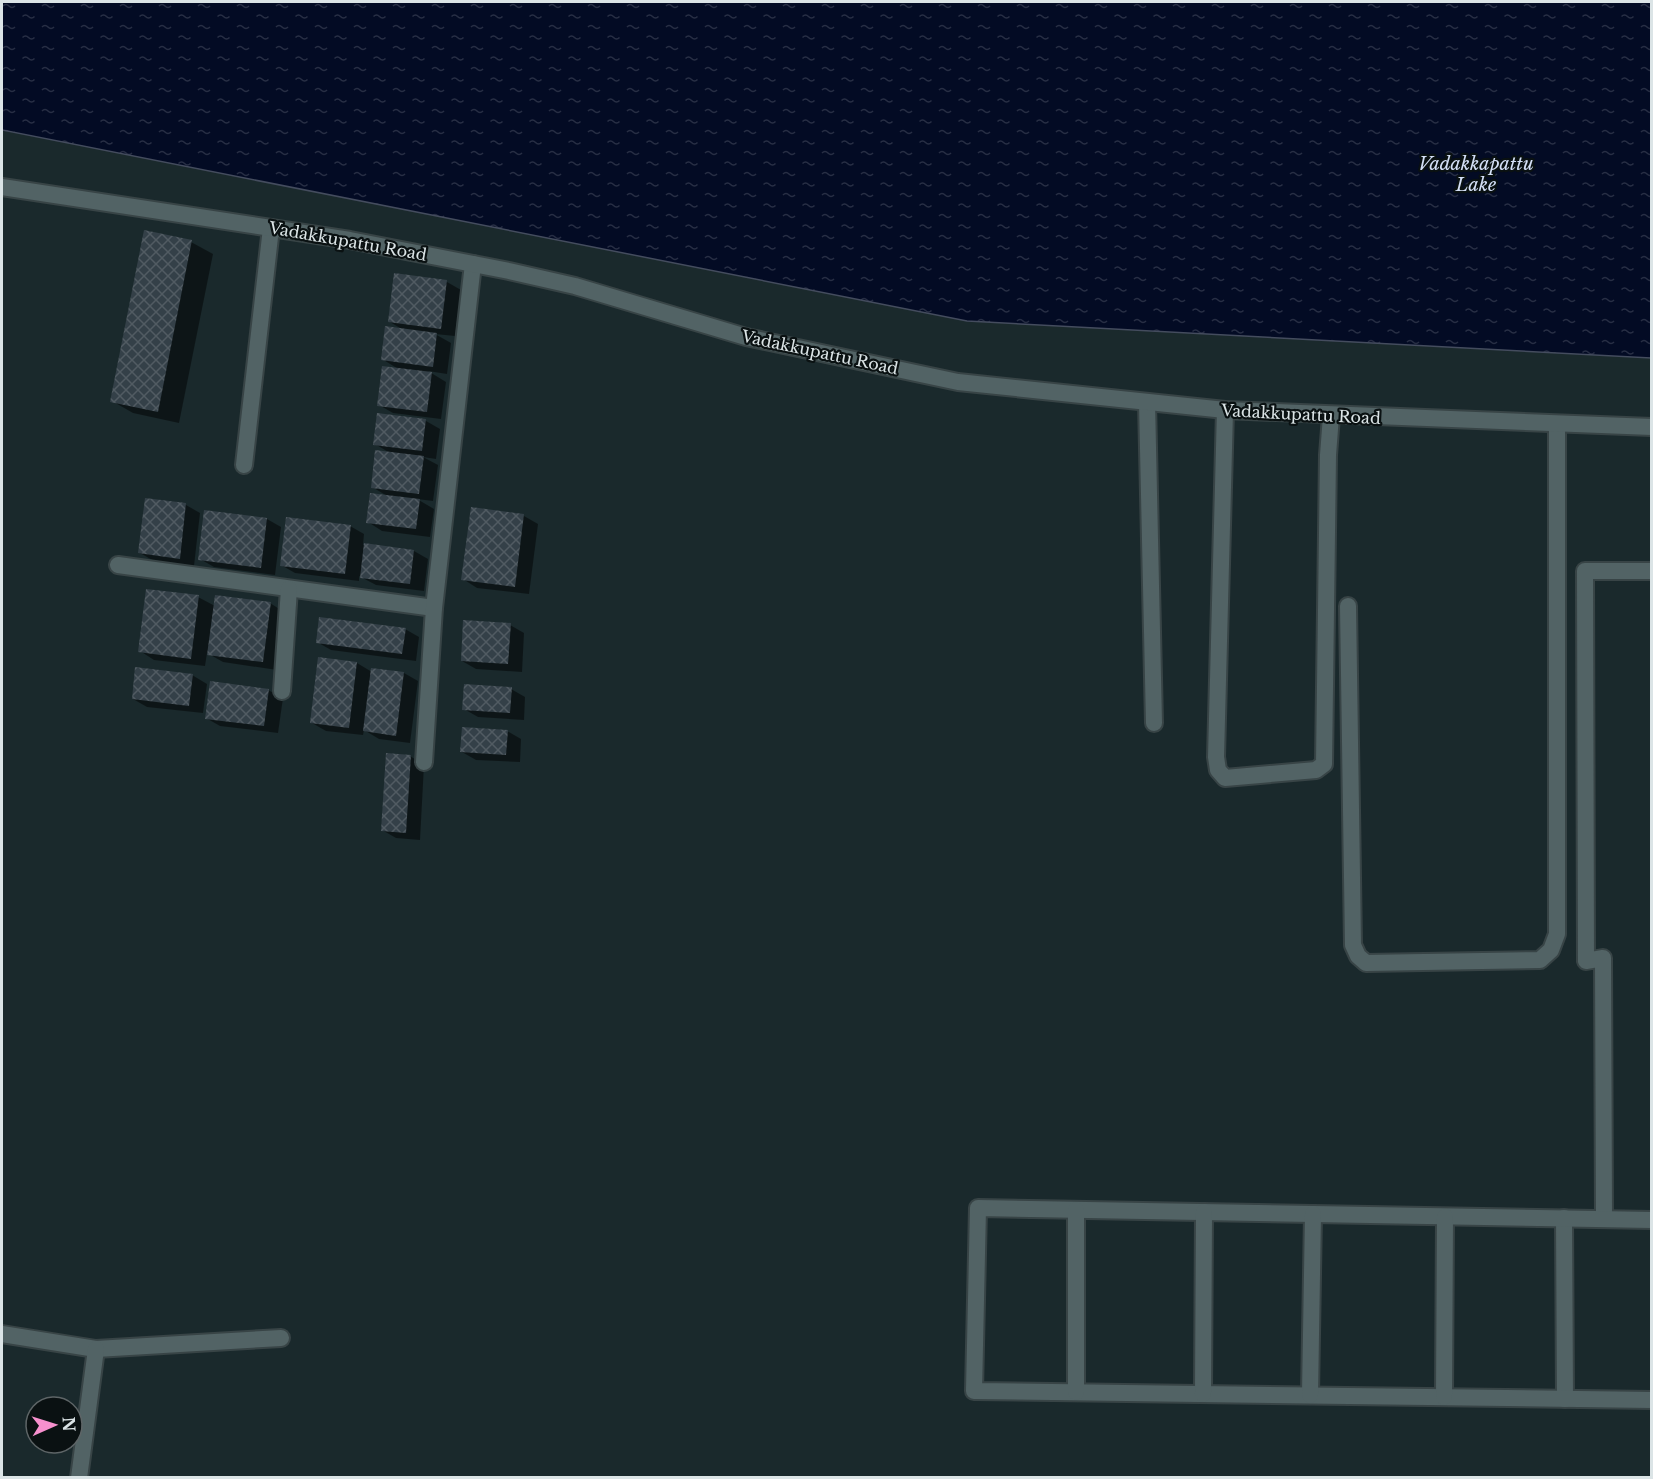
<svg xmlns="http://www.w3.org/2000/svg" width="1653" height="1479" viewBox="0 0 1653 1479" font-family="'Libre Baskerville',serif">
	<defs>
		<pattern id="water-ripples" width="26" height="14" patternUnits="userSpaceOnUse" patternTransform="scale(1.5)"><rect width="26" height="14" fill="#030b24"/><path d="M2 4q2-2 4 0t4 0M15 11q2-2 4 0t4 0" fill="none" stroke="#272e44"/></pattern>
		<pattern id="building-cross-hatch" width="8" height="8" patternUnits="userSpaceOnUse" patternTransform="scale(1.5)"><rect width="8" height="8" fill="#344048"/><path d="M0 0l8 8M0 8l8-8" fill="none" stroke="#515b62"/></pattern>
	</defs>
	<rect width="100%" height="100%" fill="#1a292c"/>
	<path fill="url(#water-ripples)" stroke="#444c5e" stroke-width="1.5" d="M2,2h1649v356l-684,-37 -965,-191z"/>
	<g fill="#0007">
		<path d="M191,242l22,12 -34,169 -46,-10 -21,-12z"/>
		<path d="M447,282l14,8 -6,46 -20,-2 16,9 -4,31 -19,-3 18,11 -5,37 -48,-6 -14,-8 21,-35 -18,-11 23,-28 -15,-9z"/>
		<path d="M379,415l47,6 14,8 -4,30 -13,-2 15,8 -5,36 -16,-2 17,10 -4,28 -48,-6 -14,-9 21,-25 -17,-10 18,-34 -15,-9z"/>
		<path d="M146,500l40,5 14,8 -6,53 -40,-5 -14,-8z"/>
		<path d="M206,511l61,8 14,8 -6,48 -61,-8 -14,-8z"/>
		<path d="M524,516l14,8 -9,70 -52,-6 -14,-9z"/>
		<path d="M350,526l14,8 -1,11 51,6 14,8 -4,32 -48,-6 -17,-9v5l-64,-8 -14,-8z"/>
		<path d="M198,597l17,9 55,-3 14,9 -7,58 -54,-8 -16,-9 -2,13 -51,-6 -14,-9z"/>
		<path d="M510,625l14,8 -2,39 -46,-3 -14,-8z"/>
		<path d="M405,629l14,8 -3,24 -85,-11 -14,-8z"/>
		<path d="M357,663l15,9v-3l32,4 14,8 -8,62 -31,-4 -15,-9 -1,5 -37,-4 -14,-8z"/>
		<path d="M192,675l15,9 -4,29 -56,-6 -14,-8z"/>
		<path d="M511,689l14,8 -1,23 -46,-3 -14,-8z"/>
		<path d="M268,690l15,8 -5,35 -58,-7 -14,-8z"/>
		<path d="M507,731l14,8 -1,23 -44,-2 -14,-8z"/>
		<path d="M410,756l14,9 -4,75 -24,-2 -14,-8z"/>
	</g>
	<g fill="url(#building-cross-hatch)">
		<path d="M144,230l48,10 -34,172 -48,-10z"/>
		<path d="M394,273l53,7 -6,49 -53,-7z"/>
		<path d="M385,326l52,7 -4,34 -52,-7z"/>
		<path d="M382,366l50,6 -5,40 -50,-6z"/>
		<path d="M377,413l49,6 -4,32 -49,-6z"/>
		<path d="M375,450l49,6 -5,38 -48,-6z"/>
		<path d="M370,493l50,6 -4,30 -50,-6z"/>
		<path d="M145,498l41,5 -6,56 -42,-6z"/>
		<path d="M471,507l53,7 -9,73 -54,-7z"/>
		<path d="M204,510l63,8 -6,50 -63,-8z"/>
		<path d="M286,517l65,8 -6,49 -65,-8z"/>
		<path d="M364,543l50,7 -4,34 -50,-6z"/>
		<path d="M146,589l53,6 -8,64 -53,-7z"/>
		<path d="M215,595l56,7 -8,60 -56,-7z"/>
		<path d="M319,617l87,11 -4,26 -86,-11z"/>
		<path d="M463,620l48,3 -3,41 -47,-3z"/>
		<path d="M318,657l39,5 -8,66 -39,-5z"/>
		<path d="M135,667l58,7 -4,32 -57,-7z"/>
		<path d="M371,668l33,4 -8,64 -33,-5z"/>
		<path d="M210,681l59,8 -5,37 -59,-7z"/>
		<path d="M464,684l48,3 -2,26 -48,-3z"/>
		<path d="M462,727l46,3 -2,25 -46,-3z"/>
		<path d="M386,753l25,2 -5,78 -25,-2z"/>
	</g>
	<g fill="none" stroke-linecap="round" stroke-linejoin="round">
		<defs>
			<g id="service">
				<path d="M1147,402l7,321"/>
				<path d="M1348,606l5,339 5,11 8,7 174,-3 11,-10 6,-16v-510"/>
			</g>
			<g id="minor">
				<path d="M1225,410l-9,347 2,13 7,8 91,-8 8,-6 4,-309 3,-39"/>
				<path d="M244,465l27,-237"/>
				<path d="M118,565l316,43"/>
				<path d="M282,691l7,-102"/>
				<path d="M424,762l10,-154 39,-344"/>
				<path d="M1564,1218l1,181"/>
				<path d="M1604,1219l-1,-261 -17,3 -1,-390h67"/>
				<path d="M1652,1220l-674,-12 -4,183 678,9"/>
				<path d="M2,1334l94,15 185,-11"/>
				<path d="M1076,1392v-182"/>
				<path d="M1203,1394l1,-182"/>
				<path d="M1310,1395l3,-181"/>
				<path d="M1444,1397l1,-180"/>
				<path d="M79,1478l17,-129"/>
			</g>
			<path id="tertiary" d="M2,187l348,53 159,31 66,15 171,51 212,45 267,28 427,17"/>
		</defs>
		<use href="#service" stroke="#384446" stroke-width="20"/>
		<use href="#minor" stroke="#384446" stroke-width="20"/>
		<use href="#tertiary" stroke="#384446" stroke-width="20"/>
		<use href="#service" stroke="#526365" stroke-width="16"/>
		<use href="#minor" stroke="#526365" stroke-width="16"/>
		<use href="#tertiary" stroke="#526365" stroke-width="16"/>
	</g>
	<g text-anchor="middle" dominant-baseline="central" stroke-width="4.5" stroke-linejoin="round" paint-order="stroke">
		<g font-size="16" fill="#dbe4e6" stroke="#0a1112">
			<text transform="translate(348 241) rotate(10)">Vadakkupattu Road</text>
			<text transform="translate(820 352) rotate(12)">Vadakkupattu Road</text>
			<text transform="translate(1301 414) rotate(3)">Vadakkupattu Road</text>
		</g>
		<g font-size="18" font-style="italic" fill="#d4e0f7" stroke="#0a1112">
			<text x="1476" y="164">Vadakkapattu<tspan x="1476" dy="21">Lake</tspan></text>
		</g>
	</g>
	<rect width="1653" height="1479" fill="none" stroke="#dbe4e6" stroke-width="6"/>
	<g transform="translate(54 1425) rotate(87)"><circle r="28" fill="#0a1112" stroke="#5e6567" stroke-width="1.5"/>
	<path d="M0-4.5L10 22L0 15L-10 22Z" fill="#f790ce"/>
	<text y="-9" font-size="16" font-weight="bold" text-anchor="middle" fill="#dbe4e6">N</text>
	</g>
</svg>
